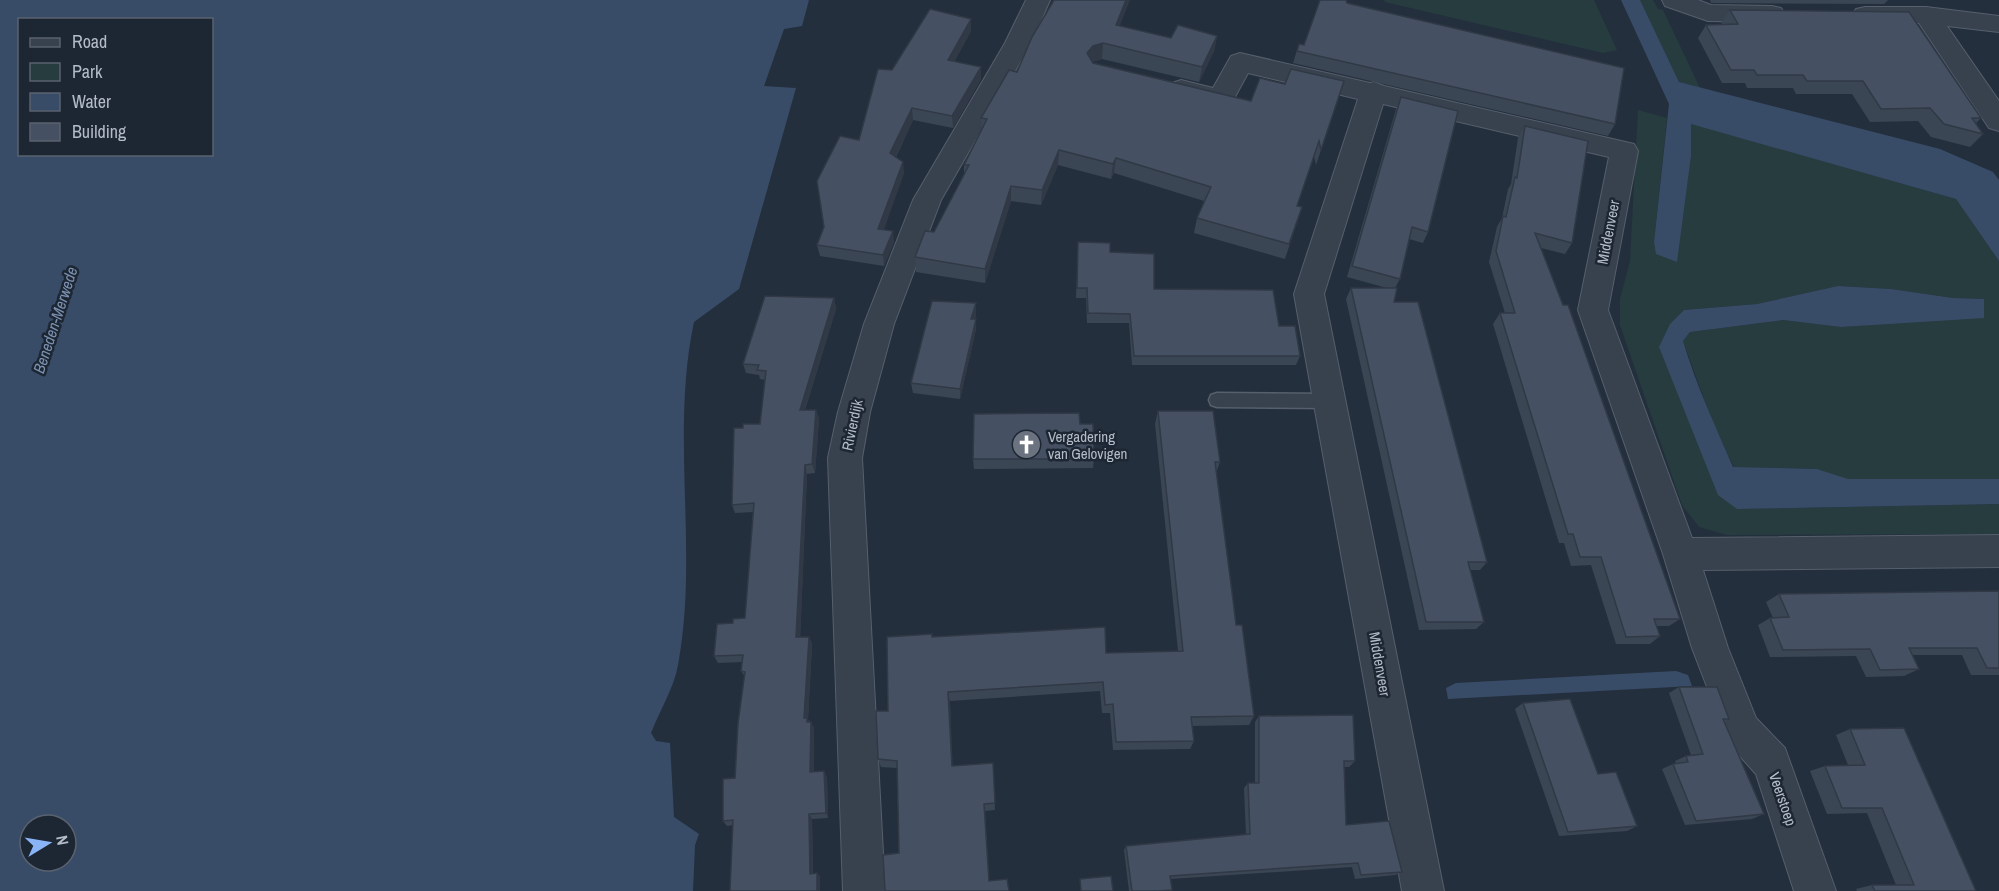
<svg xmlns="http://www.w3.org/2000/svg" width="1999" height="891" viewBox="0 0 1999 891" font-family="'Archivo Narrow',sans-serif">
	<rect width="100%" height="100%" fill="#242f3e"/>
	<g fill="#263c3f">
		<path d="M1384,0h210l23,50 -14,3 -218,-51z"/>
		<path d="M1640,0h13l5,9 5,1 37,78 -21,-6z"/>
		<path d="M1638,110l29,8 -13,124 22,20 15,-106v-33l265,76 43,62v218h-152l-30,-10 -83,-2 -21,-44 -30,-82 7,-9 94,-12 57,7 64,-5 78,-23 -30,-1 -62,-9 -53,-3 -81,18 -73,6 -10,12 63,187 262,-5v30l-272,1 -28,-8 -17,-22 -62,-180v-26l10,-38z"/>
	</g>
	<g fill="#394c67" fill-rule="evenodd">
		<path d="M0,0h809l-7,26 -18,3 -20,57 32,2 -57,201 -45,33c-24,112 5,230 -16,343 -4,23 -19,47 -27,68l5,8 14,2 4,74 25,17 -4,11 -2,46h-693zM20,20h192v134h-192zM30,825h36v36h-36z"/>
		<path d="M1621,0h19l39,82 261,67 53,23 6,8v81l-43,-62 -265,-75v32l-14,106 -21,-8 -2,-12 15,-138z"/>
		<path d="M1838,286l53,3 62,9 31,1v19l-143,9 -58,-7 -93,12 -7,9c13,44 32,84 50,126l84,2 31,10h151v25l-262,5 -19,-14 -59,-148 11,-23 14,-14 73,-6z"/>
		<path d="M1676,671l12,4 4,11 -244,13 -2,-11 10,-5z"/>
	</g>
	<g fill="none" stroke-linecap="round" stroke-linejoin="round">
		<defs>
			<path id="lane" d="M1217,393l114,1 6,2 2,5 -2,5 -6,2 -114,-1 -6,-2 -2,-5 2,-5z"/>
			<g id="street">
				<path d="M1026,0h24l-19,43 -90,157 -47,124 -24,88 -8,46 23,433h-42l-15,-433 10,-46 26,-88 49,-124 92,-157z"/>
				<path d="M1662,0h36l13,5 61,1 9,2 4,6 -4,6 -9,2 -64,-1 -43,-15z"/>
				<path d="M1865,7h61l73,9v16l-52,-6 52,75v30l-10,-3 -70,-105h-54l-9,-2 -4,-6 4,-6z"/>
				<path d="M1240,53l130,30 4,-1 10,4 250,58 4,7 -30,159 84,228 307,-3v32l-296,3 25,78 28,70 29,30 5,14 46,129h-42l-38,-117 -27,-30 -37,-96 -29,-94 -85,-244 31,-153 -226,-53 -59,190 120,597h-42l-108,-597 64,-195 -110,-26 -18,33 -9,2 -49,-13 -4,-6 4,-6 9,-3 32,8 18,-32z"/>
			</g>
		</defs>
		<use href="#lane" stroke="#565f6c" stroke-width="3"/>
		<use href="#street" stroke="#565f6c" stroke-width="2"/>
		<use href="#lane" fill="#38414e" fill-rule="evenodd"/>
		<use href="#street" fill="#38414e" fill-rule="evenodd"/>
	</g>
	<g fill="#3b4654">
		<path d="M1710,0h178l-4,4 -173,-1z"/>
		<path d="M1347,3l268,121 -7,12 -315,-73 6,-19 5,1z"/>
		<path d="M1730,10l251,108 -5,5 7,11 -13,13 -39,-10 -13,-16 -48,1 -18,-28h-56l-3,-6h-46l-2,-5h-23l-24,-45 8,-13 16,-1 -1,-1z"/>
		<path d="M1120,26l51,12 46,-2 -3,15 -15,31 -97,-23 -10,3 1,1 158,38 34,-17 59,-3 -28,84 -2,-9 -17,50 5,1 -17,52 -91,-26 3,-15 7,-17 -90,-28 -3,6 -53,-14 -17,40 -30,-4 -26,82 -69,-11 -1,-15 19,-25 30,-57v-10l18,-35 -1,-12 36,-46z"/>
		<path d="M971,31l-17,31 27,17 -28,49 -40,-8 -17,37 8,16 -21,57 11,12 -10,24 -64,-10 -3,-11 42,-105 33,-70z"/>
		<path d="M1401,97l27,135 -5,11 -14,-4 -9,40 -5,9 -1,14 93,260 -7,8h-10l14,52 -8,7 -57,1 -73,-331 5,-11h36l-40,-11 49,-168z"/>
		<path d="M1525,126l47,117 -7,11 -24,-6 139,371 -11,7h-12l3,10 -10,8h-34l-25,-79 -20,1 -7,-23h-5l-66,-219 7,-11h5l-16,-51 8,-35 5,-9 6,-29 3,-5 7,-46z"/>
		<path d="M1078,242l32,10 44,37 125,37 21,30 -4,9h-164l-3,-42h-42l-1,-25h-10z"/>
		<path d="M834,298l2,11 -31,101h11l3,9 -4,54 -8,1 -7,163h9l3,7 -4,75 6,9v44l13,5 1,41 -16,1 1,54h4l3,4v14h-90l3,-66 -6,1 -4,-5 12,-43 10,-101 -4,-6 1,-9 -24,1 -4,-7 19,-33 12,-5 8,-106 -18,1 -3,-8 11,-77 17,-4 5,-44 -5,-1 -1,-4 -13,-2 -3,-9z"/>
		<path d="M976,303v11l-1,5 1,10 -16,70 -47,-6 -2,-10z"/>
		<path d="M1158,411l62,51 -4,11 20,152 18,91 -5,9 -57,1 2,15 -4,8 -77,1 -3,-37h-8l-2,-22 -150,10 2,65 41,-3 2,47 -10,1 4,70 20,10 -110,-38 -2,-85 -16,-1 -3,-8 10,-48 44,-74 174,16 72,-2 -23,-227z"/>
		<path d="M1080,424l14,35 -1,9 -119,1 -1,-10z"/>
		<path d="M1999,591v84h-28l-9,-20h-50l7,14 -15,7 -38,1 -10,-21 -86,1 -12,-32 12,-7h3l-7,-16 13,-8z"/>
		<path d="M1679,687l50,32 -5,3 40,92 -12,5 -67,6 -23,-56 11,-5h3l-1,-3 11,-5 5,-1 -22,-62z"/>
		<path d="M1523,703l75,71 39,52 -10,5 -68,5 -44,-127z"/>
		<path d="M1259,716l96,45 -6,6h-5l2,58 56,47 -7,3 -40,4 -3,-12 -182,12 2,11 -1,1h-42l-5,-41 2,-4 120,-11 -2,-47 4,-5h7v-61z"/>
		<path d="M1850,729l126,162h-119l-1,-2 16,-4h24l-29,-72 -40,1 -17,-43 15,-5 23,-1 -12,-30z"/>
	</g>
	<g fill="#303945">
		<path d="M1126,0h4l-16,40 2,-15z"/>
		<path d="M971,19v12l-23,41v-12z"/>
		<path d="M1217,36l-3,15 -15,31 3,-15z"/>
		<path d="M1103,43l-1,16 -11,3 -4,-9 6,-7z"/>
		<path d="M981,67v12l-28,49 -1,-12z"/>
		<path d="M912,108l1,12 -21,44 -2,-11z"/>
		<path d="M1059,150l-1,15 -17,40 1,-15z"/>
		<path d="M1116,158l-2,15 -3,6 2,-15z"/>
		<path d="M903,162l1,11 -24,68 -2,-12z"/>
		<path d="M1011,186v15l-26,82v-14z"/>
		<path d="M893,231l1,11 -10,24 -1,-11z"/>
		<path d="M834,298l2,11 -34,110 -2,-9z"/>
		<path d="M976,303v11l-5,15v-10z"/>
		<path d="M976,319v10l-16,70v-10z"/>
		<path d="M816,410l3,9 -4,54 -3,-9z"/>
		<path d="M805,465l2,9 -7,170 -4,-7z"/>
		<path d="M809,637l3,7 -4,75 2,5v4l-6,-10z"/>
		<path d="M948,692l2,9 3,73 -1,-8z"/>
		<path d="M811,722l3,6v50l-4,-6z"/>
		<path d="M824,771l3,6 1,41 -2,-5z"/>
		<path d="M809,814l3,5 1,58 -3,-3z"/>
		<path d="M817,873l3,4v14h-3z"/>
	</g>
	<g fill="#455162" stroke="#303945" stroke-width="1.5">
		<path d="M1054,0h72l-10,25 55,13 7,-13 39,11 -15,31 -99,-24 -10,3 -6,7 6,10 158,38 9,-23 25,6 6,-15 53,12 -23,69 -2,-9 -22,65 5,1 -13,37 -92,-26 14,-31 -95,-29 -3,6 -54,-14 -17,40 -31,-4 -26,83 -70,-12 10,-26 9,1 35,-67h-5l23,-46 -6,-1 28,-48 8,2 15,-35z"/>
		<path d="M1320,0h26l1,3 277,65 -9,56 -318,-73 2,-7 5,1z"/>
		<path d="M930,9l41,10 -23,41 33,7 -29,49 -40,-8 -22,45 13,9 -25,67 15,2 -10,24 -66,-10 7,-18 -7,-46 23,-45 19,4 19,-71 14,1z"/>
		<path d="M1730,10l179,2 72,106h-9l11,16 -39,-10 -14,-16 -49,1 -18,-28h-56l-4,-6h-46l-3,-5h-23l-25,-45 32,-1z"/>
		<path d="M1401,97l57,14 -30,121 -16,-5 -12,52 -48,-13z"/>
		<path d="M1525,126l63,15 -16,102 -37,-10 28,72h5l112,314h-26l6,17 -34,1 -25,-80h-21l-7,-23h-5l-68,-221h15l-19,-62 7,-35 3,1 9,-40 2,1z"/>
		<path d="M1078,242l32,1v9l44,2v35l119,1 6,36h16l5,30h-166l-4,-42 -42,-1 -1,-25h-10z"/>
		<path d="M1351,288h46l-3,14h24l69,260h-19l16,60h-58z"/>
		<path d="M765,296l69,2 -34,112h16l-4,54 -7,1 -9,172h13l-5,81h3v4h4l-1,50 14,-1 2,42 -17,1 1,60 7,-1v18h-87l3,-71 -10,1v-42l12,-1 3,-55 7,-51 -4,-1 2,-16 -29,1 3,-32 16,-1v-4l12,-1 9,-115 -22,2 2,-77h9v-4h17l6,-53 -9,-1 2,-5 -16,-1z"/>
		<path d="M932,301l44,2 -5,16h5l-16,70 -49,-6z"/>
		<path d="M1158,411h55l7,51h-5l18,138 3,25h6l12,91 -63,1 3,24 -78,1 -3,-38 -8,1 -2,-23 -155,10 4,74 41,-3 2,40 -11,1 5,77 18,-2 2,12h-124l-2,-36 16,-2 -2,-92 -19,-2 -2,-48h12l-1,-74 45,-3v3l173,-10 1,26 77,-2z"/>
		<path d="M1079,413l1,11h13l1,35h-121l1,-45z"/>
		<path d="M1999,591v77h-12l-10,-20h-68l10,21 -39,1 -10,-21 -87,1 -13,-32 19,-1 -10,-23z"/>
		<path d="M1679,687h38l12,32h-6l41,95 -68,7 -23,-57 15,-2 -2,-6 17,-2z"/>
		<path d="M1570,699l28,75 18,-2 21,54 -69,6 -45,-129z"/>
		<path d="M1353,715l2,46h-11l2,64 43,-4 13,51 -41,3 -3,-12 -188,13 2,14 -14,1h-26l-6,-45 124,-12 -2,-51h11v-67z"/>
		<path d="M1904,728l72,163h-101l-3,-6h42l-32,-77h-40l-17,-42 40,-1 -15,-36z"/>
		<path d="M1111,876l2,15h-32l-1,-12z"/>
	</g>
	<defs>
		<symbol id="church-disc" viewBox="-11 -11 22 22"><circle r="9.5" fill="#6b7280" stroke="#1d2633"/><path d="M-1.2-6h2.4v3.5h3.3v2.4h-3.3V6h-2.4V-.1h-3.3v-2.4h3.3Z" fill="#fff"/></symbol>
	</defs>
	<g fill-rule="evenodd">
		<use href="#church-disc" x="1010" y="428" width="33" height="33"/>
	</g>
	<g text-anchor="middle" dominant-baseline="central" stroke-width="5" stroke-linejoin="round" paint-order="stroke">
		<g font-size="15" fill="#b4bcc9" stroke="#1d2633">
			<text transform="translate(1608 232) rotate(-79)">Middenveer</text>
			<text transform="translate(852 425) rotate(-78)">Rivierdijk</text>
			<text transform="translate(1380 664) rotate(80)">Middenveer</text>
			<text transform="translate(1783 799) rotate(71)">Veerstoep</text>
		</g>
		<g font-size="15" fill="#b4bcc9" stroke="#1d2633" text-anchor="start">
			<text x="1048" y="436">Vergadering<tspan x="1048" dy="17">van Gelovigen</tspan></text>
		</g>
		<g font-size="16" font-style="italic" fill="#7c92b1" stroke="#1d2633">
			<text transform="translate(55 320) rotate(-72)">Beneden-Merwede</text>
		</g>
	</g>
	<rect x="18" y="18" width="195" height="138" fill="#1d2633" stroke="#59626f" stroke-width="1.5"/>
	<rect x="30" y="38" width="30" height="9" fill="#38414e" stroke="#59626f" stroke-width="1.5"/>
	<text x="72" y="48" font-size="18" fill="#b4bcc9">Road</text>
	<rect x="30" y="63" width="30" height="18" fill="#263c3f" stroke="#59626f" stroke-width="1.5"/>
	<text x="72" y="78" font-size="18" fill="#b4bcc9">Park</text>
	<rect x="30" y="93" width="30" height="18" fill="#394c67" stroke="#59626f" stroke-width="1.5"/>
	<text x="72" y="108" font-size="18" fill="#b4bcc9">Water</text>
	<rect x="30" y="123" width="30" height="18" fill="#455162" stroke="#59626f" stroke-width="1.5"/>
	<text x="72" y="138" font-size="18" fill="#b4bcc9">Building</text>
	<g transform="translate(48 843) rotate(79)"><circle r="28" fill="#1d2633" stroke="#59626f" stroke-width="1.5"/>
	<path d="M0-4.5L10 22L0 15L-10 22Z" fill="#8ab4f8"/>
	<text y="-9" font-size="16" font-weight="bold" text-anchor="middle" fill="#b4bcc9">N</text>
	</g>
</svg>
